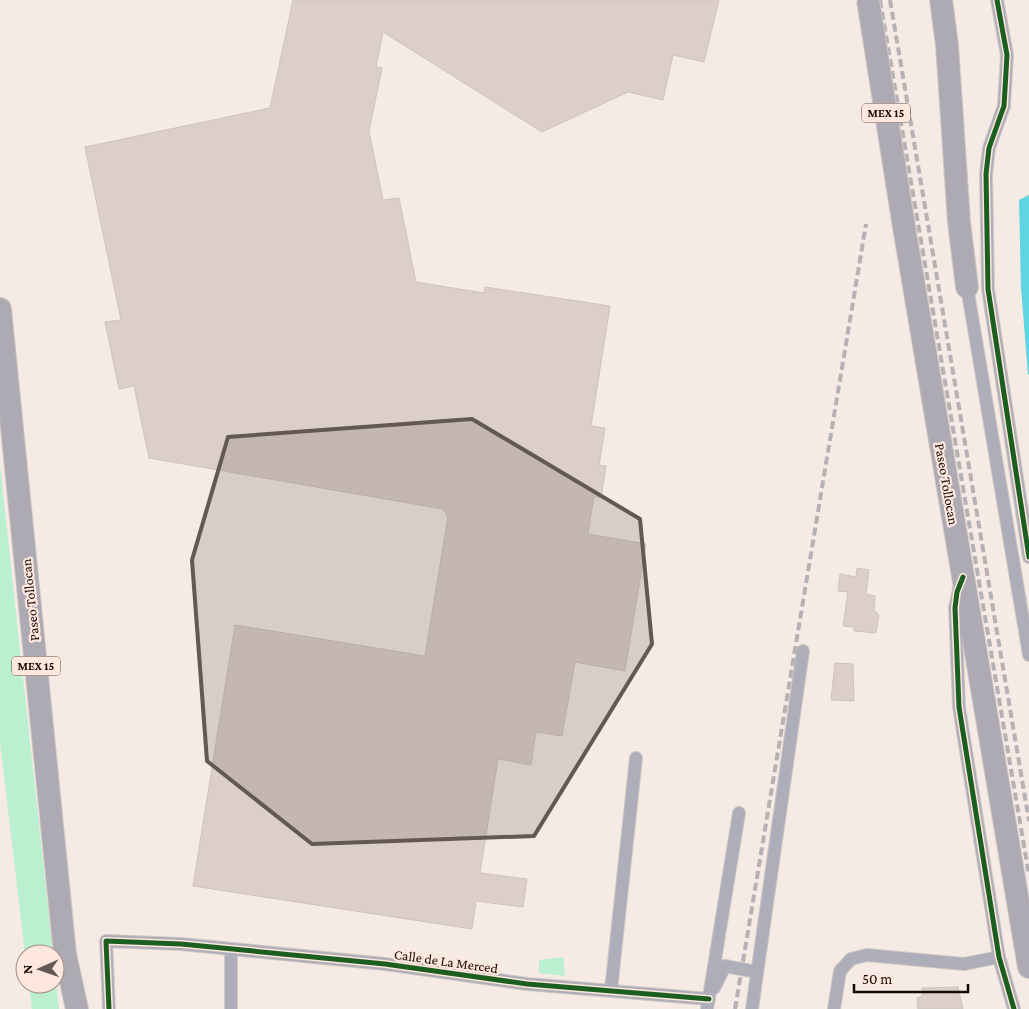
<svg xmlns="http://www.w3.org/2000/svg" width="1029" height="1009" viewBox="0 0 1029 1009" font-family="'Crimson Pro',serif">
	<rect width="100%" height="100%" fill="#f6eae5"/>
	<g fill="#baf0d0">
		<path d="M0,465l53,489h-28l-25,-212z"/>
		<path d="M563,957l2,19 -26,-3v-13z"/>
		<path d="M55,973l4,36h-27l-3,-25h26z"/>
	</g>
	<path fill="#5fd4e2" d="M1029,195v179l-1,1 -7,-88 -2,-87z"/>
	<g fill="#dccfca" stroke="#cfc3bd">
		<path d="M293,0h426l-15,62 -31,-7 -10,45 -35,-8 -86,40 -159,-100 -7,35 6,1 -13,63 14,69 16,-2 17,84 68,11 1,-6 125,19 -19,120 14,2 -6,37 7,1 -5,32 -7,-2 -6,38 58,10 -21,127 -50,-9 -13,74 -26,-4 -5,33 -33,-6 -18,114 47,6 -4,28 -47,-6 -4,28 -279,-43 42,-261 190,31 23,-139 -5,-8 -294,-51 -15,-72 -15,3 -14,-67 16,-2 -36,-173 185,-39z"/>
		<path d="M857,568l12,2 -3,24 9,2 -1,14 5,5 -3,18 -22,-2v-4l-11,-1 5,-34 -10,-1 2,-17 16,3z"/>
		<path d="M835,663l18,1 1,37 -23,-1z"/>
		<path d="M958,987l5,22h-45l-1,-11 5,-2v-8z"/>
	</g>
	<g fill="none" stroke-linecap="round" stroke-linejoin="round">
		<defs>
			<g id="street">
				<path d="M997,0l10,55 -3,51 -15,42 -3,26 2,115 41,268"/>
				<path d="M967,287l62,368"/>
				<path d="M960,585l-5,23 4,99 40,250 15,52"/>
				<path d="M231,950v59"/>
				<path d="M714,988l11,-22 32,6"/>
				<path d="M611,990l25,-232"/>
				<path d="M109,1009l-3,-68 75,3 204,20 142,20 182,15"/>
				<path d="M707,1009l32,-196"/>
				<path d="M752,1009l51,-358"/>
				<path d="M834,1009l6,-38 11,-12 16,-4 97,9 35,-7"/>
			</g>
			<g id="highway">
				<path d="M941,0l6,45 12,177 8,65"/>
				<path d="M904,227l125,740"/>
				<path d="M0,309l65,645 12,55"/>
			</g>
		</defs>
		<use href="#street" stroke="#d0c7c3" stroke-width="14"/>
		<use href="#highway" stroke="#d0c7c3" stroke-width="24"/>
		<use href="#street" stroke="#adaeb9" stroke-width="12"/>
		<use href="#highway" stroke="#adaab4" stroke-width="22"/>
		<g stroke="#b6b1b3" stroke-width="4" stroke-dasharray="8 4" stroke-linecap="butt">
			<path d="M880,0l149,875"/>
			<path d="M890,0l139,821"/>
			<path d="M735,1009l131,-785"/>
		</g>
		<defs>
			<path id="highway-bridge" d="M868,0l36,227"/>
		</defs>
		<use href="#highway-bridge" stroke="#d0c7c3" stroke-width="24" stroke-linecap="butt"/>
		<use href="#highway-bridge" stroke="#adaab4" stroke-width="22"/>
		<defs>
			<g id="cycleway">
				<path d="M997,0l10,55 -3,51 -15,42 -3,26 2,115 41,268"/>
				<path d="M963,577l-6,15 -2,16 4,99 40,250 15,52"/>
				<path d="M109,1009l-3,-68 75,3 204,20 142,20 182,15"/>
			</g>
		</defs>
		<use href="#cycleway" stroke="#fee7dd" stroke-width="8"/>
		<use href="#cycleway" stroke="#1b5e20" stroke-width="5"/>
	</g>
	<path fill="#635853" fill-opacity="0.2" stroke="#635853" stroke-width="4" stroke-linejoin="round" d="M472,419l168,100 12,125 -118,192 -222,8 -105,-83 -15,-201 36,-123z"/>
	<g text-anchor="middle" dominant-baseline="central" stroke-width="4.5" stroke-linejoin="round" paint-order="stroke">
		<g fill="#fee7dd" stroke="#5a4c46" stroke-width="1">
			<rect x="862" y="103.5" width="48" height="19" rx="4"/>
			<rect x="12" y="656.5" width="48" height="19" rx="4"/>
		</g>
		<g font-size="12" font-weight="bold" fill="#140905">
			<text x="886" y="113">MEX 15</text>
			<text x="36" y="666">MEX 15</text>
		</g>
		<g font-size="14" fill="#140905" stroke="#fee7dd">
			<text transform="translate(947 484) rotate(80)">Paseo Tollocan</text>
			<text transform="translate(30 600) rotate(-96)">Paseo Tollocan</text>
			<text transform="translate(446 961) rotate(8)">Calle de La Merced</text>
		</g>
	</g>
	<g transform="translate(40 969) rotate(268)"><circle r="24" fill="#fee7dd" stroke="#a08e87"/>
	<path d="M0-4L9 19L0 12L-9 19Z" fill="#635853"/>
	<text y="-8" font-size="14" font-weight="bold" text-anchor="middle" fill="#140905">N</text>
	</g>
	<path d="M854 984v8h114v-8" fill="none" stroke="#140905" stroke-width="2.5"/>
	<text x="862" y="984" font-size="15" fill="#140905" stroke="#fee7dd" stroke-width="4" paint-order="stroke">50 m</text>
</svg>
